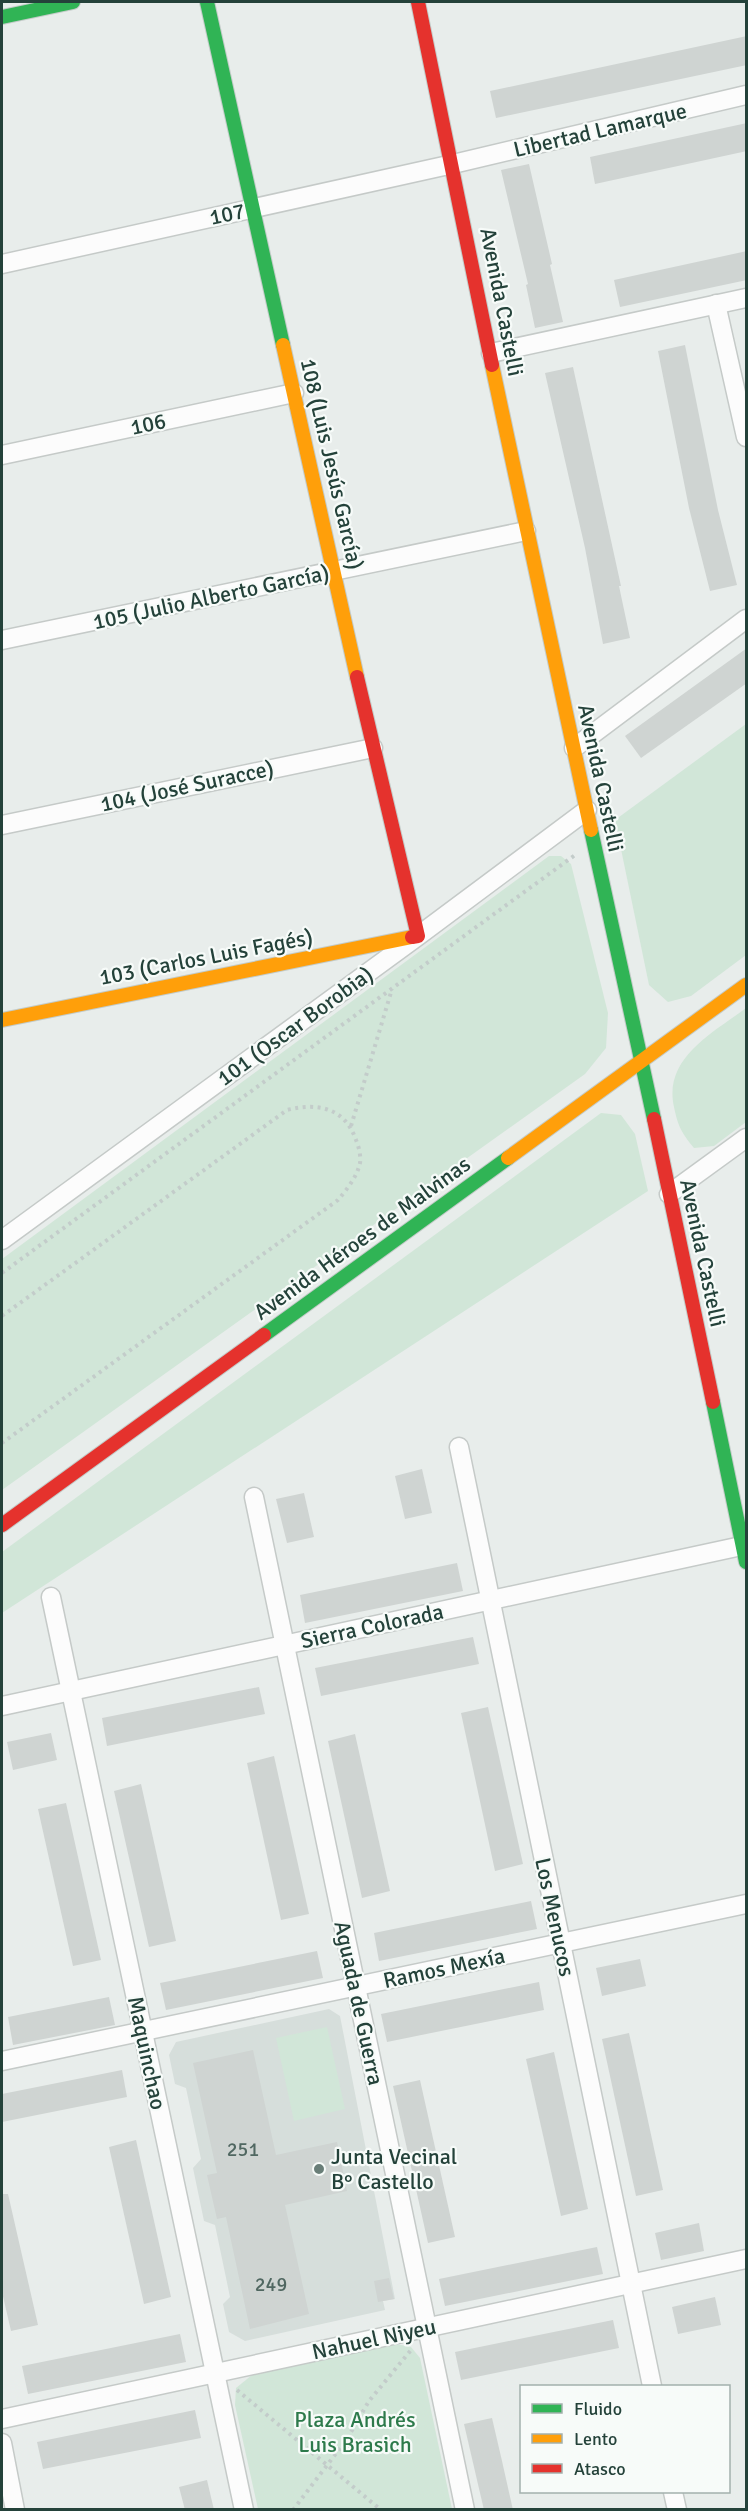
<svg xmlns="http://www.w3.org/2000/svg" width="748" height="2511" viewBox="0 0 748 2511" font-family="Signika,sans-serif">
	<rect width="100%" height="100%" fill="#e8edeb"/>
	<path fill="#d6dedb" d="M329,2009l11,7 55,283 -12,2 2,9 -140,31 -16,-9 -6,-28 7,-7 -15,-72 -11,-4 -11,-53 8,-9 -15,-71 -11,-4 -6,-29 7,-13z"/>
	<g fill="#d1e6d8">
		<path d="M746,724v231l-55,41 -23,6 -19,-17 -34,-165z"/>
		<path d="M549,856h12l10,8 37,149 -2,35 -21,26 -583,416v-231z"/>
		<path d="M746,1008v114l-32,24 -20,2c-13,-16 -16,-22 -20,-41 -11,-49 39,-74 72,-99z"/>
		<path d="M601,1113l20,2 14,19 13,57 -646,422v-61z"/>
		<path d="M327,2027l18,82 -51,12 -18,-83z"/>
		<path d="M396,2344l15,3 9,11 32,151h-194l-23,-104 1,-17 16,-13z"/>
	</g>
	<g fill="#cfd4d2">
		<path d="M747,36v29l-251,53 -6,-27z"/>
		<path d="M747,123v28l-152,33 -5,-27z"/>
		<path d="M529,164l23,100 -2,1 13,57 -28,6 -9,-43 2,-1 -27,-114z"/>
		<path d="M747,251v29l-127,27 -6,-27z"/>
		<path d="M685,345l33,165 19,75 -27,6 -21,-83 -31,-157z"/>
		<path d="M573,367l48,219h-2l11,52 -27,6 -18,-96 -40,-175z"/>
		<path d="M747,648v35l-106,75 -16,-22z"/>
		<path d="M422,1469l10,44 -27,6 -10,-43z"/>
		<path d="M304,1493l10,44 -27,6 -11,-44z"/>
		<path d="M457,1563l6,28 -158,32 -5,-28z"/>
		<path d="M473,1637l6,27 -158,32 -6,-28z"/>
		<path d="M259,1687l6,27 -158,32 -5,-28z"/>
		<path d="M488,1707l35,157 -28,7 -34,-158z"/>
		<path d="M51,1733l6,27 -44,10 -6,-28z"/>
		<path d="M355,1734l35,157 -28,7 -34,-157z"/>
		<path d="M274,1756l35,158 -28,6 -34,-157z"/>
		<path d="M141,1784l35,157 -27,6 -35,-156z"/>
		<path d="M66,1803l35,157 -28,6 -35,-157z"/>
		<path d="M531,1901l6,28 -158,32 -5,-28z"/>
		<path d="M317,1951l6,27 -157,32 -6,-27z"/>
		<path d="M640,1959l6,27 -44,10 -6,-28z"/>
		<path d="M539,1982l5,28 -157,32 -6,-28z"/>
		<path d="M109,1997l6,28 -102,20 -5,-28z"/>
		<path d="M629,2033l34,157 -27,6 -34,-157z"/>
		<path d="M253,2050l23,105 61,-13 10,49 -62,14 24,109 -59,15 -24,-112 -9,2 -10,-44 10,-2 -24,-110z"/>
		<path d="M554,2052l34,157 -27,7 -35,-157z"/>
		<path d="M122,2070l5,27 -125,25v-28z"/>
		<path d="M420,2080l35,157 -27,6 -35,-157z"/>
		<path d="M136,2140l35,157 -27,7 -35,-157z"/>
		<path d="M2,2194h6l30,131 -27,6 -9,-39z"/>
		<path d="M699,2223l5,28 -43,9 -6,-27z"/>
		<path d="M597,2247l6,27 -158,32 -6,-27z"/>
		<path d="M389,2278l5,21 -16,3 -4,-21z"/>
		<path d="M715,2297l6,28 -43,9 -6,-27z"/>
		<path d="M613,2320l6,28 -158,32 -6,-28z"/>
		<path d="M180,2334l6,28 -158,32 -6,-28z"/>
		<path d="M195,2410l6,28 -158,31 -6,-27z"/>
		<path d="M492,2418l10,43 11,49h-29l-7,-30 -13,-56z"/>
		<path d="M207,2480l7,30h-29l-6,-23z"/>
	</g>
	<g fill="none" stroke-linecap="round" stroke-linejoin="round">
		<defs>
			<g id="street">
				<path d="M2,264l451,-100 293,-69"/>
				<path d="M716,304l30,133"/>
				<path d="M491,353l255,-55"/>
				<path d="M2,455l292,-62"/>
				<path d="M2,640l524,-109"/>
				<path d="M574,748l172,-129"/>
				<path d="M2,825l371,-77"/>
				<path d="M669,1194l77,-56"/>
				<path d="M2,1240l416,-304 169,-126"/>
				<path d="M459,1447l193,939"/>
				<path d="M254,1497l211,1013"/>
				<path d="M51,1597l193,913"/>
				<path d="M2,1706l744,-161"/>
				<path d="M2,2061l744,-157"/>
				<path d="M2,2419l744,-160"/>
				<path d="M2,2443l13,67"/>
				<path d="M673,2492l4,18"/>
			</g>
			<g id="fast">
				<path d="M207,2l76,343"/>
				<path d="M2,17l71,-15"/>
				<path d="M591,830l63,289"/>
				<path d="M264,1335l244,-177"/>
				<path d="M713,1402l33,160"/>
			</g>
			<g id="slow">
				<path d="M283,345l74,332"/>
				<path d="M492,365l99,465"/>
				<path d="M2,1020l410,-83"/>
				<path d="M508,1158l238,-173"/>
			</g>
			<g id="jam">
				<path d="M418,2l74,363"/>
				<path d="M357,677l61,259 -6,1"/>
				<path d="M654,1119l59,283"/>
				<path d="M2,1525l262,-190"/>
			</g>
		</defs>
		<use href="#street" stroke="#c5cac8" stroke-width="21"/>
		<use href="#fast" stroke="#c3cbc8" stroke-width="16"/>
		<use href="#slow" stroke="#c3cbc8" stroke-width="16"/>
		<use href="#jam" stroke="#c3cbc8" stroke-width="16"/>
		<g stroke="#c3ccca" stroke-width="4" stroke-dasharray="3 4.5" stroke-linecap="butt">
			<path d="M351,1126l41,-137"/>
			<path d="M2,1273l573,-418"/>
			<path d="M2,1316l285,-206c31,-8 58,-2 69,30 3,7 5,16 4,23 -3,14 -13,26 -22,37l-336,243"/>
			<path d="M237,2390l144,120"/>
			<path d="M293,2510l54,-71 22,-38 42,-51"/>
		</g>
		<use href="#street" stroke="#fcfcfc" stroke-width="18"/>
		<use href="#fast" stroke="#30b455" stroke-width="14"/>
		<use href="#slow" stroke="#ff9f0a" stroke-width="14"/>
		<use href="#jam" stroke="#e5322d" stroke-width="14"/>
	</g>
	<circle fill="#697e78" stroke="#f7fbf9" stroke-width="2" cx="319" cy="2169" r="6"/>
	<g text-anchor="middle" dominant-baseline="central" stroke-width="4.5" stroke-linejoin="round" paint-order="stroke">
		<g font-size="20" fill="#506761">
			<text x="243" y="2149">251</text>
			<text x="271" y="2284">249</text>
		</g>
		<g font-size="22" fill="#24423a" stroke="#f7fbf9">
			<text transform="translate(600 130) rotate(-13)">Libertad Lamarque</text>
			<text transform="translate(227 214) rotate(-12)">107</text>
			<text transform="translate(502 302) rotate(79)">Avenida Castelli</text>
			<text transform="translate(148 424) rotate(-12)">106</text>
			<text transform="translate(332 464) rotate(77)">108 (Luis Jesús García)</text>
			<text transform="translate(211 597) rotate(-12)">105 (Julio Alberto García)</text>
			<text transform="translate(601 778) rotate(78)">Avenida Castelli</text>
			<text transform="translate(187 786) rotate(-12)">104 (José Suracce)</text>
			<text transform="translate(206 957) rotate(-11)">103 (Carlos Luis Fagés)</text>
			<text transform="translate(295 1026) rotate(-36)">101 (Oscar Borobia)</text>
			<text transform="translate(362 1238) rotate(-36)">Avenida Héroes de Malvinas</text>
			<text transform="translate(703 1253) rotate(78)">Avenida Castelli</text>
			<text transform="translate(372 1626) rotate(-12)">Sierra Colorada</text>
			<text transform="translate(555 1917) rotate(78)">Los Menucos</text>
			<text transform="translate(444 1968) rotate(-12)">Ramos Mexía</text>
			<text transform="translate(359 2003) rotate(78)">Aguada de Guerra</text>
			<text transform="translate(147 2053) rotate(78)">Maquinchao</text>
			<text transform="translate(374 2339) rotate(-12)">Nahuel Niyeu</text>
		</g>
		<g font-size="22" fill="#24423a" stroke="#f7fbf9" text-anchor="start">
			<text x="331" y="2156">Junta Vecinal<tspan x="331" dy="25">B° Castello</tspan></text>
		</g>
		<g font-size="22" fill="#2d7a4b" stroke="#f7fbf9">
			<text x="355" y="2419">Plaza Andrés<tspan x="355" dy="25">Luis Brasich</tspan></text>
		</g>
	</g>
	<rect width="748" height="2511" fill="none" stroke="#24423a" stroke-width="6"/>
	<rect x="520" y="2385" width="210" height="108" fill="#f7fbf9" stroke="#a3b1ad" stroke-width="1.5"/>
	<rect x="532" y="2404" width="30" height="9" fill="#30b455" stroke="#a3b1ad" stroke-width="1.5"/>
	<text x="574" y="2415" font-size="18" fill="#24423a">Fluido</text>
	<rect x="532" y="2434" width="30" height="9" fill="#ff9f0a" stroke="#a3b1ad" stroke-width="1.5"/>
	<text x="574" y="2445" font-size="18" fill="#24423a">Lento</text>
	<rect x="532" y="2464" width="30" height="9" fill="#e5322d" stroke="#a3b1ad" stroke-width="1.5"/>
	<text x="574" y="2475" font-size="18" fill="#24423a">Atasco</text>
</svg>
